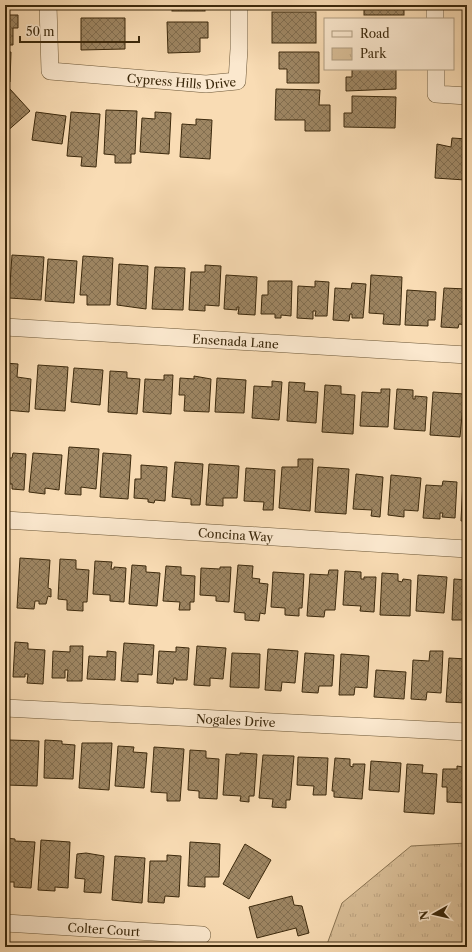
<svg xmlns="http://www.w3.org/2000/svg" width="472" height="952" viewBox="0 0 472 952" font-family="'Libre Caslon Text',serif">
	<defs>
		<pattern id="park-tufts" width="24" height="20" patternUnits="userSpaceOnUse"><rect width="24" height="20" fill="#d9be97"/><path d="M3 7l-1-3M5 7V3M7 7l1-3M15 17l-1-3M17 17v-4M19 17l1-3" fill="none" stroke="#bba381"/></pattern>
		<pattern id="building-cross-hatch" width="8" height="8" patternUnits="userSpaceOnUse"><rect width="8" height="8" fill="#9e8663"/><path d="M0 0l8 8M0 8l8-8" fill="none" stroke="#826e50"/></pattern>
	</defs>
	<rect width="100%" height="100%" fill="#f9dcb4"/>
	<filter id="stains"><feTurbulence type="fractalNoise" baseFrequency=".005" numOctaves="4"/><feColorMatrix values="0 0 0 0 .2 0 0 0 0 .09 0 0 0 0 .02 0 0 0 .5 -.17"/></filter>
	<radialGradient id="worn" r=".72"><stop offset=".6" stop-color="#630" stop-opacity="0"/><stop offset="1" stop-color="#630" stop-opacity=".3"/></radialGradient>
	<path fill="url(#park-tufts)" stroke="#8a7452" d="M467,843v104h-141l16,-44 69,-57z"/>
	<g fill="url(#building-cross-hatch)" stroke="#3c290c">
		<rect x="5" y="5" width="13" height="4"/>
		<rect x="80" y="5" width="36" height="2"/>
		<rect x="172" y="5" width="33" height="6"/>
		<rect x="364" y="5" width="40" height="10"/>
		<rect x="272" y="12" width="44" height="31"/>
		<path d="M5,15h13v13h-5v17h-8z"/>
		<path d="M81,18h44v31l-44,1z"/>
		<path d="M167,22h41v16h-8v14l-32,1z"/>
		<path d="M5,52h6l-1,30h-5z"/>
		<path d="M279,52h40v31h-32v-14h-8z"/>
		<path d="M352,69h44v20l-50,2v-14h6z"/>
		<path d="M10,89l20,22 -25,22v-40z"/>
		<path d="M276,89l44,1 -1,15h11v26h-25v-11h-30z"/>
		<path d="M352,96l44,1 -1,31 -51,-1v-14h8z"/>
		<path d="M106,110l31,1 -2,43h-4v9h-16v-8l-11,-1z"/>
		<path d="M36,112l30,4 -4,28 -30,-4z"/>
		<path d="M71,112l29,2 -4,53 -15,-1 1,-9 -15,-1z"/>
		<path d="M155,112l16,1 -2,41 -29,-2 2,-34 13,1z"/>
		<path d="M196,119l16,1 -2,39 -30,-2 2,-33 14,1z"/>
		<path d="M452,138l15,1 -2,41 -30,-2 2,-34 14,3z"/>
		<path d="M12,255l32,2 -3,43 -32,-2z"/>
		<path d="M83,256l30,2 -3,47h-23v-10h-7z"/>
		<path d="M48,259l29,2 -3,42 -29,-2z"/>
		<path d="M119,264l29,2 -2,43 -29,-4z"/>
		<path d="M205,265l16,1 -2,40 -14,-1v6l-16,-1 2,-38h14z"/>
		<path d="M155,267l30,1 -2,42 -31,-1z"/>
		<path d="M226,275l31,2 -2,38 -17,-1 1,-7h-2v3l-13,-1z"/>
		<path d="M371,275l31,2 -2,48 -17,-1 1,-10 -15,-1z"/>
		<path d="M268,281h24l-1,35 -10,-1v3h-6v-4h-14l1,-19h6z"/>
		<path d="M315,281l14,1 -2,34h-12l1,-5h-3v8l-16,-1 1,-32 17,1z"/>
		<path d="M352,283l14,1 -3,34h-11v-4h-2l-1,7 -16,-1 2,-32 16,1z"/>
		<path d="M444,288l23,1v36l-8,-1 -1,4 -17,-1z"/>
		<path d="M407,290l29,2 -1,28h-7v6l-23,-1z"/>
		<path d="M5,363l13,1 -1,13 14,2 -2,33 -24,-2z"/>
		<path d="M38,365l30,2 -3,44 -30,-2z"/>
		<path d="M74,368l29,2 -3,35 -29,-3z"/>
		<path d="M110,371l17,1v6l13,1 -3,35 -29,-2z"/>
		<path d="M164,375h9l-2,39 -28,-2 2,-33 19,1z"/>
		<path d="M194,376l17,3 -2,33 -25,-1 1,-16h-6l1,-17 14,1z"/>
		<path d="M217,378l29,2 -2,33 -29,-1z"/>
		<path d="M272,381l10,1 -3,38 -27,-2 2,-32 18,1z"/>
		<path d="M289,382l16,1 -1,8 14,1 -2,31 -29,-2z"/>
		<path d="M325,385l16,1v8l14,1 -2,39 -31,-2z"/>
		<path d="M381,389h9l-2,38 -28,-1 2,-34 19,1z"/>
		<path d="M397,389l16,1v9h2v-3l12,1 -2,34 -31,-2z"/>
		<path d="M433,392l31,2 -4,43 -30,-2z"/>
		<path d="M69,447l30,2 -3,40 -15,-2v8l-16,-1z"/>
		<path d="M13,453l13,1 -2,36 -12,-1v-5h-3l-1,7h-3v-33h7z"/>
		<path d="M33,453l29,2 -3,35 -14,-2v6l-16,-2z"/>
		<path d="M103,453l28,2 -3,44 -28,-2z"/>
		<path d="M298,459h15l-3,52 -31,-3 3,-41h16z"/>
		<path d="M175,462l28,2 -3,41h-9v-6l-19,-2z"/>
		<path d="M209,464l30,2 -2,32h-14v8l-17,-1z"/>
		<path d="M141,465l26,2 -2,34 -10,-1 -1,3 -6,-1v-3l-14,-1 1,-19h6z"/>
		<path d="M318,467l31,2 -3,45 -31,-2z"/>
		<path d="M246,468l29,2 -2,40h-10l1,-8 -20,-1z"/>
		<path d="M356,474l27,3 -3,40 -9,-1 1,-6 -19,-1z"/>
		<path d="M391,475l30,3 -3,33 -14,-1v7l-16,-2z"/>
		<path d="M463,480l4,1v40h-6z"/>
		<path d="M443,481l14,1 -2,36 -13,-1 1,-4h-3v6l-17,-1 3,-33 16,1z"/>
		<path d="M20,558l30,2 -2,28 3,1v8l-3,-1 -2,8h-7v-3h-4l-1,8 -17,-1z"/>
		<path d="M60,559l16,1v9l13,1 -2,32h-4v9l-16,-1v-10l-9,-1z"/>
		<path d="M95,561l17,1 -1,7h3v-2l12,1 -2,34 -14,-1v-6l-17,-1z"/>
		<path d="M132,565l14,1v6l14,1 -3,33 -28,-2z"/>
		<path d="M238,565l15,1 -1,12 8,1 -1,4 9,1 -3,30 -5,-1 -1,8 -14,-1v-7l-11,-1z"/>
		<path d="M166,566l15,1v8l14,1 -1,26h-4v8h-11l1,-8 -17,-1z"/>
		<path d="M220,567h11l-2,35 -13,-1v-5l-16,-1 1,-27 19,1z"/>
		<path d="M329,570h9l-3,40h-10l-1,7 -17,-1 3,-42 18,1z"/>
		<path d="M345,571l16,1v7h3v-2h12l-2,35 -14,-1 1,-5 -18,-1z"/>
		<path d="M273,572l31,2 -2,34h-3v8l-14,-1v-7l-14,-1z"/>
		<path d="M382,573l16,1v7l4,1 1,-3 8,1 -1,36 -30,-1z"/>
		<path d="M418,575l29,2 -3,36 -28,-2z"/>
		<path d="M454,579l13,1v40h-15z"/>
		<path d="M15,642l13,1v6l17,1 -2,34 -16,-1 1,-9h-3v3h-12z"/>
		<path d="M124,643l30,2 -2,30 -14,-1v8l-17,-1z"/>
		<path d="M70,646h13l-1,35h-15l1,-11h-3v8h-13l1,-27 17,1z"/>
		<path d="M197,646l29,2 -3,31 -13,-1v8l-16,-1z"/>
		<path d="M176,647l13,1 -2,32h-11v-2h-2l-1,6 -16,-1 2,-32 17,1z"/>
		<path d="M268,649l30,2 -3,32 -13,-1 -1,9 -16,-1z"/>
		<path d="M107,651l9,1 -1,28 -28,-1 2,-23 18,1z"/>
		<path d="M430,651h13l-2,42 -14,-1 -1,8 -15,-1 2,-39 16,1z"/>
		<path d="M232,653l28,1 -1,34 -29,-1z"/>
		<path d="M305,653l29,2 -2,31h-13l-1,7 -16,-1z"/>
		<path d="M341,654l28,2 -2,32 -12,-1 -1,8h-15z"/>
		<path d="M449,658l18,1v44l-21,-1z"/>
		<path d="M376,670l30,2 -2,27 -30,-2z"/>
		<path d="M9,740l30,1 -2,45 -31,-1z"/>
		<path d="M45,740l17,1v3l13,1 -2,34 -29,-1z"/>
		<path d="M82,743h30l-3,47 -30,-2z"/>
		<path d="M118,746l16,1 -1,5 14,1 -3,35 -29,-2z"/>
		<path d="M154,747l30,2 -4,52h-13v-8l-16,-1z"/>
		<path d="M190,750l16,1v7l13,1 -2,40 -18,-1v-7l-11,-1z"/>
		<path d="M240,753l17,1 -3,42h-5v6l-9,-1 1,-5 -18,-1 3,-41 14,1z"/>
		<path d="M263,755l31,1 -4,44h-4v8l-14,-1 1,-8 -14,-1z"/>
		<path d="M298,757l30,1 -2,37h-13l1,-9 -17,-1z"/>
		<path d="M335,758l15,1v7l3,1v-3h12l-3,35 -28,-2v-6h-2z"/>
		<path d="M371,761l30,2 -2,29 -30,-2z"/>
		<path d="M407,764l16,1 -1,8 15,1 -3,40 -30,-2z"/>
		<path d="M457,766l6,1v2h4v34l-20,-1v-15h-5l1,-18h14z"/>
		<path d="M5,838l10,1v2l20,1 -4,46 -17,-1v-5h-6v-3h-3z"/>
		<path d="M41,840l29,2 -2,46 -13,-1v4l-17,-1z"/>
		<path d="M190,842l30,2 -1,33h-14v10l-17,-1z"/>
		<path d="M245,844l26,16 -22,39 -26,-15z"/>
		<path d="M86,853l18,3 -3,37 -17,-1 1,-13 -10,-1 2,-24z"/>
		<path d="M167,855l14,1 -2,41 -14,-1 -1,7 -16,-1 2,-41h17z"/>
		<path d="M115,856l30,2 -3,45 -30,-3z"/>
		<path d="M292,896l2,9 8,1 7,27 -11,3 -2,-8 -39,10 -8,-31z"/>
	</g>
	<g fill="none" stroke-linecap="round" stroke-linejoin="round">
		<defs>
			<g id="street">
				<path id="s1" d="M48,5l2,66 156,13 31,-3 2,-32v-44"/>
				<path d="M435,5v14"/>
				<path d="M436,69v25l31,2"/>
				<path id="s2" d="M5,327l462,28"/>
				<path id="s3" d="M5,520l462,29"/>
				<path id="s4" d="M5,708l462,24"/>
				<path id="s5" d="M5,923l197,12"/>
			</g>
		</defs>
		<use href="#street" stroke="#6b5636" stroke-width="18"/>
		<use href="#street" stroke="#fbe8ce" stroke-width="17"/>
	</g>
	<g text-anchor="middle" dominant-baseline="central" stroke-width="4" stroke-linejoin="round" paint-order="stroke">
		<g font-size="12" fill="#3c290c" stroke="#fbe8ce">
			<text stroke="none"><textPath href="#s1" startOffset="198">Cypress Hills Drive</textPath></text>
			<text stroke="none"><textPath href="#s2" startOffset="231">Ensenada Lane</textPath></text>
			<text stroke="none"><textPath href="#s3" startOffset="231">Concina Way</textPath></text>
			<text stroke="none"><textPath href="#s4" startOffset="231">Nogales Drive</textPath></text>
			<text stroke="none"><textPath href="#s5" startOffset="99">Colter Court</textPath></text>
		</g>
	</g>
	<rect width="472" height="952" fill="none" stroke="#f9dcb4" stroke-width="20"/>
	<rect x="6" y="6" width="460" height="940" fill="none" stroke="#3c290c" stroke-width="2"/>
	<rect x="10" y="10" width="452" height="932" fill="none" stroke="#3c290c"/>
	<rect x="324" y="18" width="130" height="52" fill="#fbe8ce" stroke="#af9c80"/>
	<rect x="332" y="31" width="20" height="6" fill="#fbe8ce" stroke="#af9c80"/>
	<text x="360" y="38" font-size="12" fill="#3c290c">Road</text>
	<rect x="332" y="48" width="20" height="12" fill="url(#park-tufts)" stroke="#af9c80"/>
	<text x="360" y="58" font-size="12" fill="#3c290c">Park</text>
	<g transform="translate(434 914) rotate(262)" stroke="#fbe8ce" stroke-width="3" paint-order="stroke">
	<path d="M0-3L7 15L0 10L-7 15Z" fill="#3c290c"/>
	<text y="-6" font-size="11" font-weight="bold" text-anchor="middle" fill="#3c290c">N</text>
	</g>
	<path d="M20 36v6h119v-6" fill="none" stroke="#3c290c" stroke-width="2"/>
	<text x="26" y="36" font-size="12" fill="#3c290c" stroke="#fbe8ce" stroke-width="3" paint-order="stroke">50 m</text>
	<rect width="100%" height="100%" filter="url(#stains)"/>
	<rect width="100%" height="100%" fill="url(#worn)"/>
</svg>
